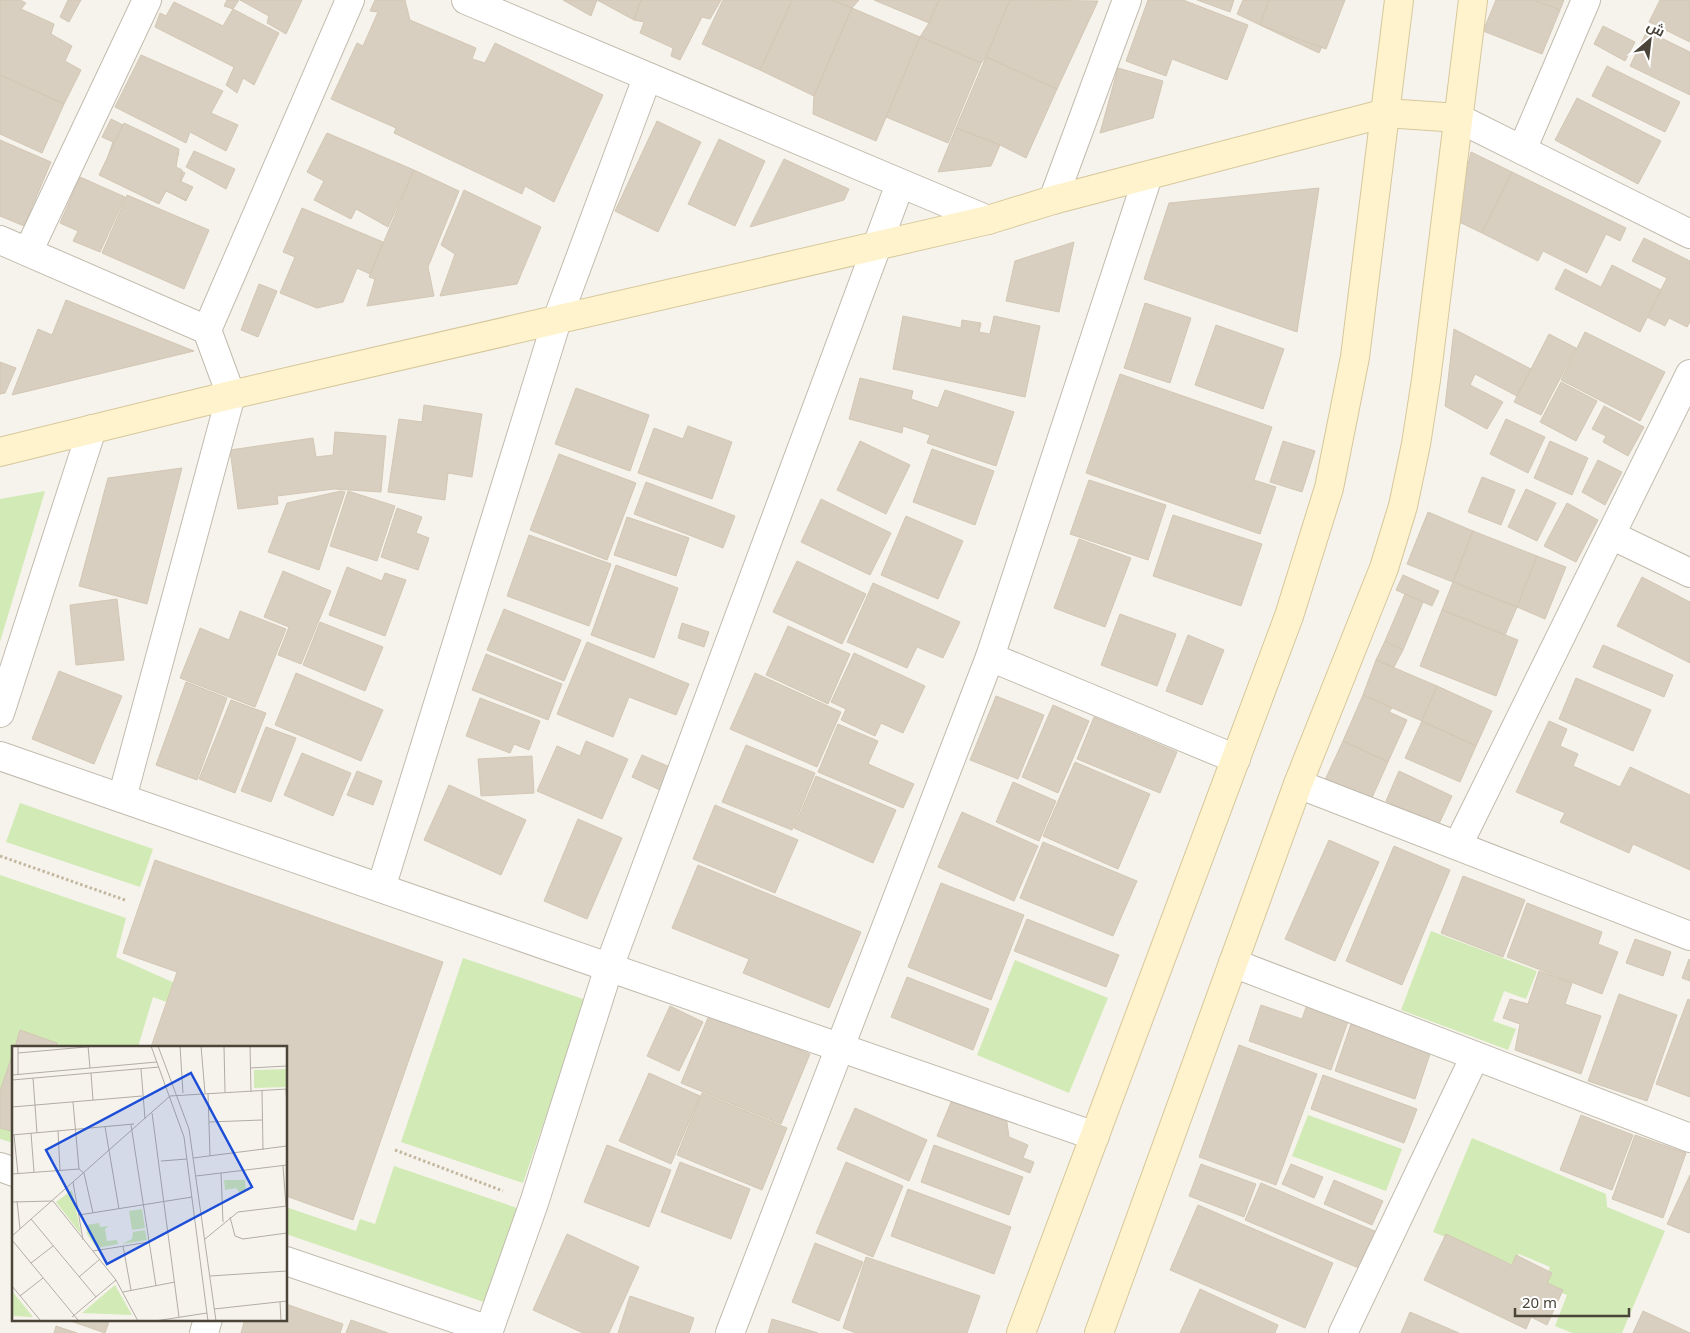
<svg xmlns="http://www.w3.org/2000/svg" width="1690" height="1333" viewBox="0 0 1690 1333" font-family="'Noto Sans',Cairo,sans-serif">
	<rect width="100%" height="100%" fill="#f6f3ec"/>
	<g fill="#d2eab5">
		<path d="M45,491l-45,151v-143z"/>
		<path d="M20,803l133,46 -13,38 -134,-45z"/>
		<path d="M0,875l126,43 -10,39 88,39 -5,18 -46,-17 -15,50h-124v96l-14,-4z"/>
		<path d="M1431,931l106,40 -11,28 -22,-8 -11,30 23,8 -8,21 -107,-40z"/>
		<path d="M463,958l123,42 -63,183 -122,-41z"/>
		<path d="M1015,960l93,38 -39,95 -92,-38z"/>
		<path d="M1308,1115l94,34 -16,42 -94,-35z"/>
		<path d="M1472,1138l134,56 1,13 58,24 -43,102h-50l-17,-7 12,-31 -24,-10 7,-18 -31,-13 -5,11 -81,-33z"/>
		<path d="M394,1166l123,42 -33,94 -198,-68v-27l70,24 4,-12 15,5z"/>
	</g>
	<g fill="#d8cfc1" stroke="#d3c7b4">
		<path d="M0,0h20l6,3 -5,6 33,15 -3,10 21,12 -7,15 16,9 -17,34 -64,-29z"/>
		<path d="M68,0h13l-12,22 -9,-5z"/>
		<path d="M227,0h12l-6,9 -9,-3z"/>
		<path d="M240,0h62l-16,34 -19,-11 2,-7z"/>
		<path d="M375,0h30l5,20 66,28 -4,11 13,4 10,-20 108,52 -49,107 -29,-16 -3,8 -128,-61 2,-5 -65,-29 26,-56 6,3 15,-34 -8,-1z"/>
		<path d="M563,0h34l-6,16z"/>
		<path d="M597,0h44l-7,20z"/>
		<path d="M641,0h80l-11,19 -8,-2 -22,43 -9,-4 2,-8 -33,-15 4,-11 -10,-2z"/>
		<path d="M723,0h69l-32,70 -58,-26z"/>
		<path d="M793,0h39l20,8 -38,88 -54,-26z"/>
		<path d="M832,0h27l-7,8z"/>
		<path d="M874,0h65l-10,23z"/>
		<path d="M939,0h71l-24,57 -5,6 -61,-26 9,-14z"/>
		<path d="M1010,0l88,1 -41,88 -71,-32z"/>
		<path d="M1148,0h35l65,25 -21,55 -55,-21 -6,17 -40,-15z"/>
		<path d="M1197,0h37l-4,12z"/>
		<path d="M1243,0h100l-24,53 -82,-39z"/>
		<path d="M1269,0h76l-19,49 -66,-24z"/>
		<path d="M1496,0h38l26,10 -18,44 -59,-23z"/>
		<path d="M1534,0h30l-4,10z"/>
		<path d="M1660,0h30v42l-41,-20z"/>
		<path d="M174,2l49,24 10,-17 46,24 -25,52 -11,-7 -6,15 -11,-8 8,-18 -79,-40 5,-14 6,3z"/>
		<path d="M852,8l68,29 -44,104 -63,-27 1,-18z"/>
		<path d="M1603,26l32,16 -10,19 -31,-17z"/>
		<path d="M1647,31l43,21v43l-60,-29z"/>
		<path d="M920,37l61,26 -33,80 -62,-26z"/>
		<path d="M141,55l82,36 -12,22 27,12 -12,26 -36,-19 -4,11 -71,-36z"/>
		<path d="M986,57l71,32 -31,69 -26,-13 -44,-17z"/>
		<path d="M1607,66l73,36 -15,30 -73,-36z"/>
		<path d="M1118,68l45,13 -10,37 -53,15z"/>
		<path d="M0,75l64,29 -22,49 -42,-19z"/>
		<path d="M1577,98l84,43 -23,43 -83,-44z"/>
		<path d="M111,119l68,34 -6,14 12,6 -5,10 11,6 -5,12 -23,-12 -6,13 -16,-9 3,-11 -10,-5 5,-11 -6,-3 -4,9 -22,-13 6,-17 -11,-5z"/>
		<path d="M657,121l44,21 -43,90 -43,-21z"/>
		<path d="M124,123l55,26 -3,18 6,3 -2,11 13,6 -7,13 -20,-9 -7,13 -60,-29z"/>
		<path d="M956,128l44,17 -9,21 -53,6z"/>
		<path d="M327,133l87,37 -26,57 -32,-18 -5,10 -37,-19 10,-19 -17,-9z"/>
		<path d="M719,139l46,22 -30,65 -47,-22z"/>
		<path d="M0,140l51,22 -27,64 -24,-10z"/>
		<path d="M194,151l41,18 -9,20 -40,-22z"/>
		<path d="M1471,152l41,20 -30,61 -27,-13z"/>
		<path d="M784,159l65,30 -5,11 -94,27z"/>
		<path d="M414,170l45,21 -31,76 6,29 -67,10 8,-27 -6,-2z"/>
		<path d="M1512,172l114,56 -6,13 -14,-7 -19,39 -44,-22 -5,10 -56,-28z"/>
		<path d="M80,177l45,20 -25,55 -27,-11 5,-10 -18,-8z"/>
		<path d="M1319,188l-22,144 -153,-53 25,-76z"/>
		<path d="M464,190l77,37 -24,57 -77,12 15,-42 -14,-9z"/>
		<path d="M127,195l82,35 -25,59 -82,-36z"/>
		<path d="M302,208l81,34 -13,32 -13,-6 -14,34 -26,6 -37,-15 15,-36 -12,-5z"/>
		<path d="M1644,238l46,23v61l-3,5 -18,-9 -4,8 -18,-9 20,-39 -35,-17z"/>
		<path d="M1074,242l-15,70 -53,-11 9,-40z"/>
		<path d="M1612,265l49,25 -21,42 -85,-43 10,-20 36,18z"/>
		<path d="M259,284l18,7 -19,46 -17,-7z"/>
		<path d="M66,300l128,51 -182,44 26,-66 14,6z"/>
		<path d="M1145,303l46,15 -21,65 -46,-15z"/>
		<path d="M903,316l58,12 1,-8 19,3 -2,9 11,2 4,-18 46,10 -15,71 -132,-28z"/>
		<path d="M1216,325l68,24 -21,60 -68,-24z"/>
		<path d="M1454,329l77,40 -14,27 -42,-22 -5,11 33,17 -16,27 -42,-23z"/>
		<path d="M1585,332l80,40 -25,49 -79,-41z"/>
		<path d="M1549,334l27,14 -35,67 -27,-13z"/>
		<path d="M0,362l16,6 -11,25 -5,1z"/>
		<path d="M1120,374l152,53 -18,53 22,7 -16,47 -174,-61z"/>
		<path d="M860,378l53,13 -2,8 27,9 7,-18 69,22 -18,54 -69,-23 3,-8 -27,-9 -1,7 -53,-14z"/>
		<path d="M1561,382l36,19 -21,40 -36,-19z"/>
		<path d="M576,388l73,27 -19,56 -75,-27z"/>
		<path d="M424,405l58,9 -10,63 -24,-4 -3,27 -57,-8 11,-73 23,3z"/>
		<path d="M1604,406l40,21 -16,29 -25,-14 3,-6 -14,-7z"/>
		<path d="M1506,419l39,18 -17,36 -38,-19z"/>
		<path d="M688,426l44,16 -20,57 -74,-26 16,-45 29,11z"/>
		<path d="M335,432l51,4 -5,56 -47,-3 -57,7 1,8 -40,5 -8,-59 83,-12 3,19 17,-2z"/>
		<path d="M860,441l50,24 -24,49 -49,-24z"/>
		<path d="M1283,441l32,10 -13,41 -32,-10z"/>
		<path d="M1550,441l38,17 -16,37 -38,-17z"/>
		<path d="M932,449l62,22 -19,54 -62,-23z"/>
		<path d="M559,454l77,29 -29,77 -77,-30z"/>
		<path d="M1598,460l24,12 -17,33 -23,-13z"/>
		<path d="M182,468l-35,136 -68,-18 29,-108z"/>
		<path d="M1482,477l33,13 -14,35 -33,-13z"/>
		<path d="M1089,480l77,25 -18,55 -78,-26z"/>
		<path d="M646,482l89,34 -12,32 -89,-34z"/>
		<path d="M1526,489l30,14 -19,38 -29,-14z"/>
		<path d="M341,491l4,1 -26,78 -51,-18 19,-49z"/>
		<path d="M348,491l47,15 -18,55 -47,-15z"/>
		<path d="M821,499l70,34 -21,42 -69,-33z"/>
		<path d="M1567,503l31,17 -22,42 -32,-16z"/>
		<path d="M397,508l25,9 -6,16 13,5 -11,32 -37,-13z"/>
		<path d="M1428,512l45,19 -20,51 -46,-18z"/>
		<path d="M1173,515l89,29 -21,62 -88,-30z"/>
		<path d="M906,516l57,25 -25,58 -57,-24z"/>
		<path d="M627,517l62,21 -13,38 -62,-21z"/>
		<path d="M1473,531l64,25 -20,51 -64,-25z"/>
		<path d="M529,535l82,29 -22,62 -82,-30z"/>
		<path d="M1079,539l52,19 -26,69 -51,-19z"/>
		<path d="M1537,556l29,11 -21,52 -28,-12z"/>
		<path d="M797,561l69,33 -24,50 -69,-32z"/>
		<path d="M616,565l62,23 -24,70 -63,-23z"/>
		<path d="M347,567l35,14 3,-8 21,7 -21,56 -56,-21z"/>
		<path d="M283,571l48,20 -30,73 -23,-9 11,-28 -25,-10z"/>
		<path d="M1403,575l36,16 -7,15 -36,-16z"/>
		<path d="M1642,577l48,25v61l-73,-37z"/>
		<path d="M1453,582l64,25 -12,28 -63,-25z"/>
		<path d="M873,583l87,39 -17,36 -26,-11 -10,21 -60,-26z"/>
		<path d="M1405,594l18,8 -20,48 -18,-9z"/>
		<path d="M117,599l7,61 -48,5 -6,-60z"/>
		<path d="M504,609l77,31 -17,41 -77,-31z"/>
		<path d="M1442,610l76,30 -22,56 -76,-30z"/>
		<path d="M240,611l46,18 -31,78 -75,-29 20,-50 29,12z"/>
		<path d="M1120,614l56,20 -19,52 -56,-21z"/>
		<path d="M320,622l63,25 -18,44 -62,-26z"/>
		<path d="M682,623l27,9 -5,15 -26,-9z"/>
		<path d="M788,626l62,28 -22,50 -62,-29z"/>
		<path d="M1188,635l36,15 -22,55 -36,-14z"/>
		<path d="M1385,641l18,9 -9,17 -18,-7z"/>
		<path d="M587,642l102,42 -13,31 -47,-18 -16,40 -56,-23z"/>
		<path d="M1603,645l70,30 -9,22 -71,-30z"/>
		<path d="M854,653l71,33 -22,47 -22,-10 -6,13 -34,-16 5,-11 -15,-7z"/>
		<path d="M486,654l76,30 -14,36 -76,-30z"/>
		<path d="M1376,660l61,26 -15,35 -59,-26z"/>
		<path d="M59,671l63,25 -28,68 -62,-25z"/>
		<path d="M296,673l87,37 -22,51 -86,-36z"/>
		<path d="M755,673l86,39 -24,55 -87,-38z"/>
		<path d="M1576,678l75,32 -18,41 -74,-32z"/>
		<path d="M186,682l41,16 -30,82 -41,-15z"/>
		<path d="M1437,686l55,25 -16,35 -54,-25z"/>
		<path d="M1363,695l29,13 -3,4 18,8 -19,42 -45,-21z"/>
		<path d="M996,696l48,19 -26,64 -48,-19z"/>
		<path d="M480,698l60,23 -11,29 -15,-6 -4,9 -44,-17z"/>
		<path d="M231,700l35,13 -31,80 -36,-14z"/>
		<path d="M1053,705l36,16 -31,72 -36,-16z"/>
		<path d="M1094,717l83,35 -17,41 -83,-34z"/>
		<path d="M1422,721l54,25 -16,36 -55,-24z"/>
		<path d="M1549,721l18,8 -7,17 18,8 -5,12 47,21 10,-20 60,28v75l-57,-26 -4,9 -69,-31 5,-9 -49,-21z"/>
		<path d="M838,724l40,17 -10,23 46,20 -11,24 -85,-36z"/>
		<path d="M266,727l30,11 -25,64 -30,-11z"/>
		<path d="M586,741l42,18 -26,60 -65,-28 20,-45 23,10z"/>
		<path d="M1343,741l45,21 -17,38 -46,-20z"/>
		<path d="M746,745l69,28 -23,57 -70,-28z"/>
		<path d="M302,753l49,20 -18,43 -49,-21z"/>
		<path d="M642,755l28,12 -10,23 -28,-13z"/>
		<path d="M532,756l2,37 -53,3 -3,-37z"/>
		<path d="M1075,762l75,32 -32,75 -75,-33z"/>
		<path d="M357,771l25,10 -9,24 -26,-10z"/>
		<path d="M1399,771l53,25 -14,30 -52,-25z"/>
		<path d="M816,776l80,34 -23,53 -79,-35z"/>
		<path d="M1013,782l43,19 -17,40 -43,-19z"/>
		<path d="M449,785l77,35 -25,55 -77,-35z"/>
		<path d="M715,805l83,35 -23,53 -82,-34z"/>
		<path d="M962,812l76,34 -24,55 -76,-34z"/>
		<path d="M578,819l44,19 -35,81 -43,-18z"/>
		<path d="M1329,840l50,22 -44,99 -50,-22z"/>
		<path d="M1043,842l94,39 -24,55 -93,-38z"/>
		<path d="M1394,846l56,24 -48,115 -56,-24z"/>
		<path d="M155,860l288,102 -90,258 -67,-24v-149h-135l26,-75 -54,-19z"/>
		<path d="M698,865l163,67 -32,76 -86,-35 6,-14 -77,-31z"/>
		<path d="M1463,876l62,24 -22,57 -62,-24z"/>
		<path d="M941,883l83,32 -33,85 -83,-33z"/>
		<path d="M1527,903l75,29 -4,12 20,8 -16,42 -95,-37z"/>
		<path d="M1027,919l92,36 -13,32 -92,-36z"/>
		<path d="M1635,939l36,13 -8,24 -37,-13z"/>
		<path d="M1689,959l1,1v21l-8,-3z"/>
		<path d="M1539,971l33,12 -7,21 36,12 -20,58 -66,-24 5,-26 -17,-6 7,-19 18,5z"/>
		<path d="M907,977l82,32 -16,41 -82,-33z"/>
		<path d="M1619,994l58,21 -30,86 -59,-20z"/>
		<path d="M1309,999l42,14 -20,57 -82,-29 12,-36 41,14z"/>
		<path d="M1688,999l2,1v97l-34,-13z"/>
		<path d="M670,1006l33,16 -24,49 -32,-15z"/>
		<path d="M710,1013l100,41 -29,70 -100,-41z"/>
		<path d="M1353,1018l80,27 -18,54 -80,-28z"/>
		<path d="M20,1030l37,13 -1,4h-41z"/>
		<path d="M1239,1045l78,29 -41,111 -77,-28z"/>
		<path d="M14,1050v82l-14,-4v-37z"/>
		<path d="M649,1073l51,23 -29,68 -52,-23z"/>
		<path d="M1323,1075l94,34 -13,34 -93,-34z"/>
		<path d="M702,1093l85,35 -25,62 -85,-35z"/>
		<path d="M954,1095l52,21 3,21 19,8 -5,13 11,4 -4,11 -93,-37z"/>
		<path d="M855,1108l72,32 -18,41 -72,-32z"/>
		<path d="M1581,1115l52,20 -21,55 -52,-20z"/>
		<path d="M1635,1135l51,18 -23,65 -51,-19z"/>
		<path d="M607,1145l64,25 -22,57 -65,-25z"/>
		<path d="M934,1145l89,32 -14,38 -88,-33z"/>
		<path d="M680,1162l70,27 -19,50 -70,-27z"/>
		<path d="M846,1162l57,24 -30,71 -57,-24z"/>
		<path d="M1201,1164l55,20 -12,33 -55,-21z"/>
		<path d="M1291,1164l32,13 -9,21 -32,-14z"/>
		<path d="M1690,1175v57l-1,1 -22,-9z"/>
		<path d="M1334,1180l49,21 -11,24 -48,-21z"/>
		<path d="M1261,1183l116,49 -16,37 -116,-49z"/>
		<path d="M908,1189l103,38 -17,47 -103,-38z"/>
		<path d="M1198,1205l135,58 -28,65 -135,-58z"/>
		<path d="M567,1234l72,33 -30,66h-26l-50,-23z"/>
		<path d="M1446,1234l66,31 4,-10 36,18 -5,10 16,7 -16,35 -16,-8 -5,12 -102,-49z"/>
		<path d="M815,1243l48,19 -24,59 -47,-19z"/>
		<path d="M866,1257l114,39 -13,37h-111l-13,-5z"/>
		<path d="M1200,1289l78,36 -3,8h-95z"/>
		<path d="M630,1296l64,22 -5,15h-71z"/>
		<path d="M286,1304l57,20 -3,9h-99l4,-14h41z"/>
		<path d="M1643,1311l47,22h-57z"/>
		<path d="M1410,1312l49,21h-58z"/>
		<path d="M65,1319h45l-5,14z"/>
		<path d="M772,1319l46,14h-50z"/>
		<path d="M351,1320l37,13h-42z"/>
		<path d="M56,1326l21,7h-23z"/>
	</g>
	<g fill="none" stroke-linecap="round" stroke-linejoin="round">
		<defs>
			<g id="street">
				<path d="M466,0l522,220"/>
				<path d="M1458,118l232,116"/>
				<path d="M1522,150l64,-150"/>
				<path d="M1053,200l74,-200"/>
				<path d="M0,240l207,90"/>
				<path d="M28,252l119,-252"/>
				<path d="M1611,535l79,38"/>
				<path d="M990,657l246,102"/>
				<path d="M0,713l92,-284"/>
				<path d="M0,756l1095,380"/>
				<path d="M1298,784l392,152"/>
				<path d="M122,798l109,-403 -24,-65 143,-330"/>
				<path d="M1458,845l232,-471"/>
				<path d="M381,888l176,-568 90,-242"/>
				<path d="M1233,963l457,175"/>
				<path d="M0,1167l14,5"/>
				<path d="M286,1261l203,69"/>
				<path d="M204,1333l4,-14"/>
				<path d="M488,1333l46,-130 75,-236 291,-783"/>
				<path d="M730,1333l260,-676 158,-481"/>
				<path d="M1343,1333l132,-277"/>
			</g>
			<g id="secondary">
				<path d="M0,452l231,-57 757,-175 65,-20 333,-87 72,5"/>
				<path d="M1021,1333l268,-717 40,-128 26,-131 44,-357"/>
				<path d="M1099,1333l199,-549 86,-216 19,-62 13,-62 10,-64 47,-380"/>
			</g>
		</defs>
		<use href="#street" stroke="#c2bbae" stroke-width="30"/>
		<use href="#secondary" stroke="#d6c79b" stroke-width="30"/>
		<g stroke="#c4b79f" stroke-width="3" stroke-dasharray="2.5 2.5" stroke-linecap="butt">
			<path d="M0,856l125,44"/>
			<path d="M395,1150l108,41"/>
		</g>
		<use href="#street" stroke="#fff" stroke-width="28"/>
		<use href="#secondary" stroke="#fff3cd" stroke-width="28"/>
	</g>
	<g transform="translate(12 1046)">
		<rect width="275" height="275" fill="#f6f3ec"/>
		<path d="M275,23v18l-33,1v-18zM212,134h21l1,12 -6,1 -4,-5 -11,2zM60,144l9,44 -25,-32zM130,163l3,19 -13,2 -3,-19zM87,177l1,4 9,-1 -4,3 2,12 10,-1 1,4 -21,4 -10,-14 -1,-9zM133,184l2,10 -25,4 10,-5 1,-7zM103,239l17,30 -50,-2zM0,245l21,26 -21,-1z" fill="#d2eab5"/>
		<path fill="none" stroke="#b2ada4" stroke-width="1" d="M6,0v29M76,0l2,22M139,0l33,91 24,184M146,0l31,83 27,192M168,0l3,47M189,0l4,47M212,0l1,46M238,0l1,46M6,7l79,-7M238,22l37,-2M129,23l4,50M79,27l2,27M0,29l145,-13M21,32l4,55M0,34l147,-13M274,43l1,19M250,45l1,59M196,47l2,63M61,56l6,67 5,4 9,40M0,61l130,-11M140,67l27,204M197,76l53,-2M119,79l25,161M93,81l14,82M46,85l2,39M19,87l3,39M0,89l122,-11M2,89l4,39M181,112l94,-12M149,115l26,-2M271,120l3,40M209,127l2,49M0,128l67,-5M184,130l91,-11M61,136l10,58M5,155l3,28M0,156l41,-1 63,79 22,41M67,169l113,-18M218,171l5,19 8,3 44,-6M19,173l65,78M0,190l158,-140 117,-7M193,193l33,-27 49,-6M0,194l66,80M111,200l8,44M81,205l56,-9M19,217l22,-17M198,230l77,-5M67,231l21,-18M0,240l28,34M111,246l52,-10M8,250l23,-18M268,256l1,19M202,263l73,-8M60,271l44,-37M6,275h89M143,275l52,-8"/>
		<path fill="#1d4ed8" fill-opacity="0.15" stroke="#1d4ed8" stroke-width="2.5" d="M179,27l61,114 -145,77 -61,-114z"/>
		<rect width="275" height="275" fill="none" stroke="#4b4439" stroke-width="2.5"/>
	</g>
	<g transform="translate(1650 40) rotate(28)" stroke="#ffffff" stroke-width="4" paint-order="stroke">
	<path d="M0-4L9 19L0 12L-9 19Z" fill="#4b4439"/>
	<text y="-8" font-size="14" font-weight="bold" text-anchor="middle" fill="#4b4439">ش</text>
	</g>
	<path d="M1515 1308v8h114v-8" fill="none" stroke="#4b4439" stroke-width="2.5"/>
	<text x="1522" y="1308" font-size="15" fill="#4b4439" stroke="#ffffff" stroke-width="4" paint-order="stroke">20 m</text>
</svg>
